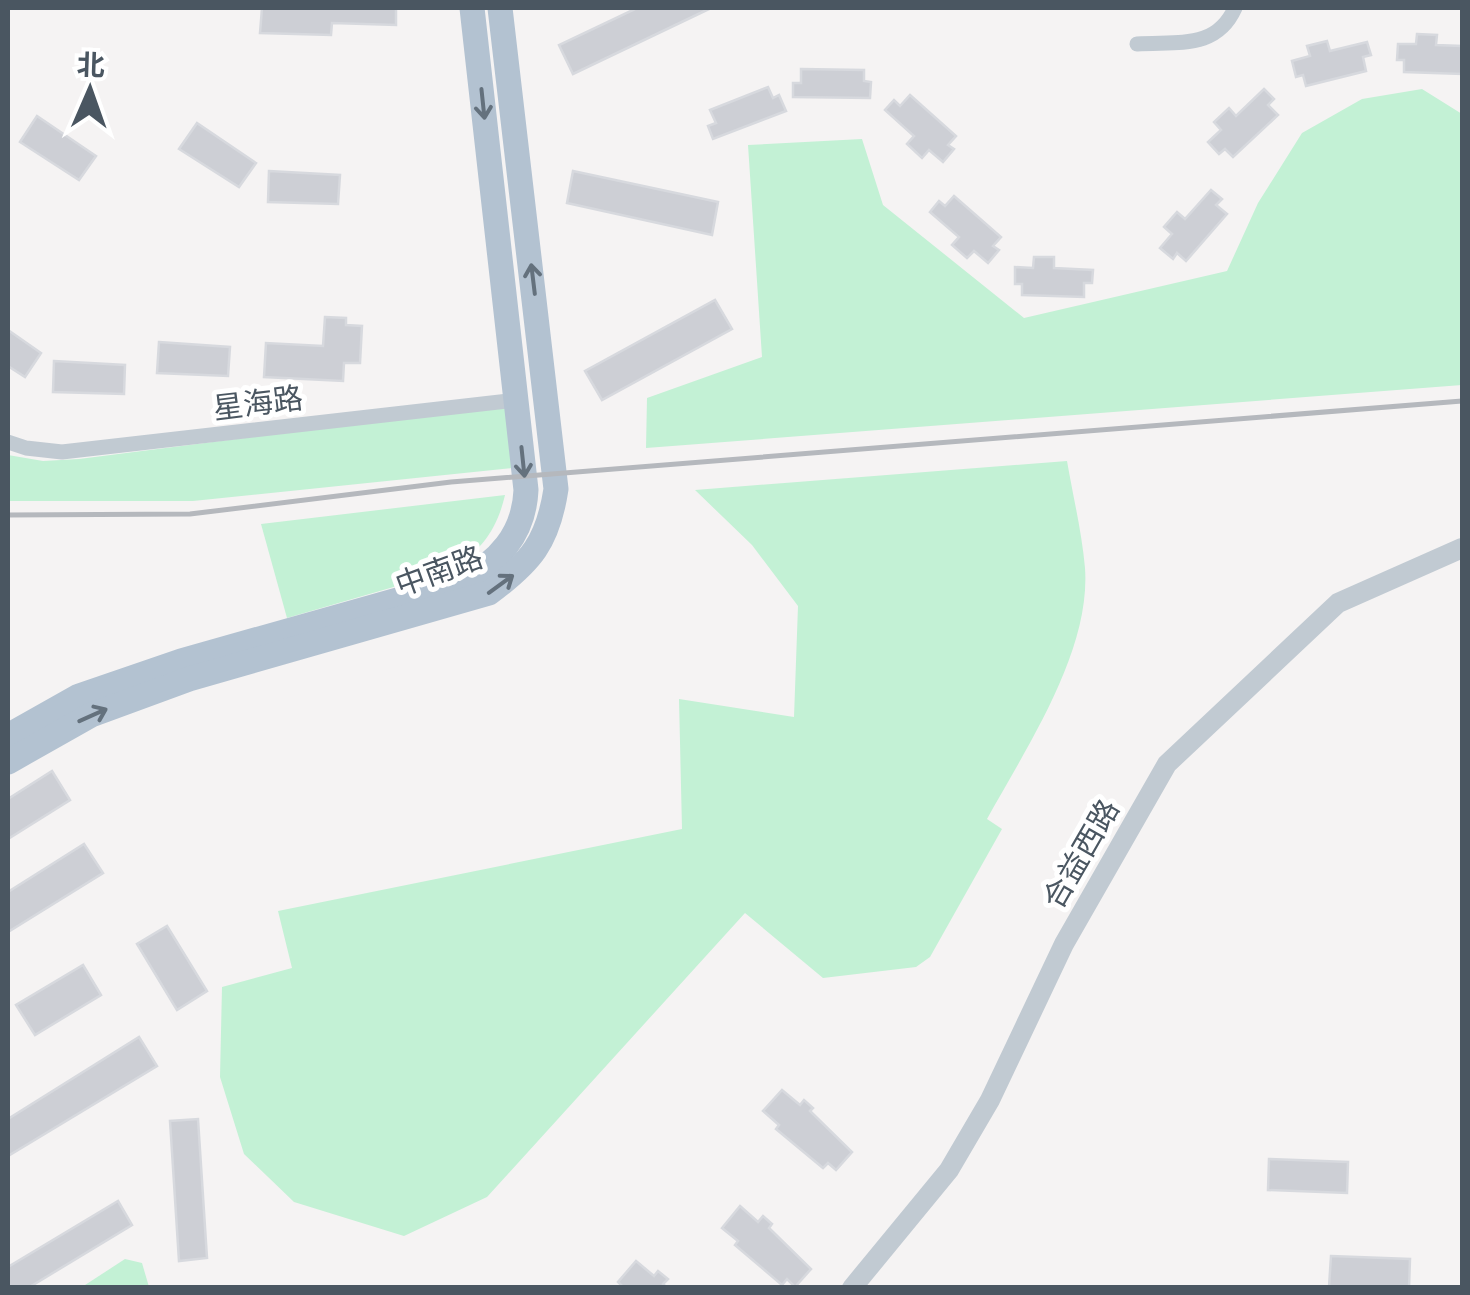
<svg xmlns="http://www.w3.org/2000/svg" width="1470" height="1295" viewBox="0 0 1470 1295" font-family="Raleway,'Noto Sans SC',sans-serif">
	<rect width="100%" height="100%" fill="#f5f3f3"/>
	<g fill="#c3f1d5">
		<path d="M1422,89l40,25v271l-816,63 1,-50 115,-41 -14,-212 114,-6 21,66 141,113 203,-47 31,-68 44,-70 60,-34z"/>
		<path d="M506,405l7,63 -320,33h-185v-46l35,6 36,-2z"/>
		<path d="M1067,461c6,35 15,72 18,107 6,84 -59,180 -98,251l15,10 -72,128 -14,10 -93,11 -78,-65 -258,284 -83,39 -110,-34 -50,-48 -24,-77 2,-90 70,-19 -14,-57 404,-82 -3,-130 115,18 4,-111 -46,-61 -57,-55z"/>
		<path d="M505,495c-8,35 -24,55 -53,75l-165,48 -26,-94z"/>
		<path d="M125,1259l17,4 7,24h-67z"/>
	</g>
	<g fill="#cdcfd5" stroke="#d7d9de" stroke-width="2.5">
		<path d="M262,8h134v17l-64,-2 -1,12 -71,-2z"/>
		<path d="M637,8h74l-138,66 -14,-29z"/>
		<path d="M1417,34l20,1 -1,10 26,1v28l-58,-2v-12h-7l1,-16h18z"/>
		<path d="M1327,41l3,10 37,-9 4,13 -8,2 3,14 -60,15 -3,-11 -7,2 -4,-16 18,-5 -3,-10z"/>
		<path d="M801,69l63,1v11l7,1 -1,16 -77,-1v-14h8z"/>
		<path d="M768,87l5,11 6,-3 7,16 -73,28 -5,-13 8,-3 -6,-13z"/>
		<path d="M1264,89l10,10 -6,6 10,10 -45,42 -8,-8 -6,5 -11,-12 13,-12 -7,-8 15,-14 7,8z"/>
		<path d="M910,95l46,41 -8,9 6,4 -11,13 -14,-12 -7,8 -15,-14 7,-8 -29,-26 9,-10 6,6z"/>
		<path d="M37,116l59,40 -17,24 -59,-38z"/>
		<path d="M197,123l59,40 -17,24 -60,-38z"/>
		<path d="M269,171l71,4 -2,29 -70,-2z"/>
		<path d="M573,171l145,31 -6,33 -145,-32z"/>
		<path d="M1211,190l11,9 -6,6 11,9 -41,47 -9,-8 -4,6 -13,-11 12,-14 -8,-7 13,-15 8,7z"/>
		<path d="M954,196l47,41 -8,9 6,4 -11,13 -14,-12 -7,7 -15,-13 7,-8 -29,-25 9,-11 6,5z"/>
		<path d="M1034,257h20v11l39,2 -1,13h-8v14l-62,-2v-11h-7v-17l18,1z"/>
		<path d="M715,300l17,29 -130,71 -17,-29z"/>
		<path d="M325,317l21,1v7l16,1 -2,37h-16l-1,18 -79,-4 2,-34 57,3z"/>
		<path d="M8,330l33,23 -16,24 -17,-11z"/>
		<path d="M159,342l71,5 -2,29 -71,-3z"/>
		<path d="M54,361l71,4 -1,29 -71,-2z"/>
		<path d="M52,771l18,29 -62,39v-40z"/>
		<path d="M84,844l19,29 -95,59v-40z"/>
		<path d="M167,926l40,65 -30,19 -40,-66z"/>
		<path d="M83,965l18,30 -66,40 -19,-30z"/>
		<path d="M139,1037l18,29 -149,90v-37z"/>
		<path d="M782,1090l18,15 4,-5 9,8 -3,3 42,41 -16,18 -8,-7 -5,5 -47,-39 3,-4 -16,-14z"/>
		<path d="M198,1119l9,139 -28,3 -9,-140z"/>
		<path d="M1269,1159l79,3 -1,31 -79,-3z"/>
		<path d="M118,1201l14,24 -104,63h-20v-21z"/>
		<path d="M740,1206l18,16 5,-6 9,8 -3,4 42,41 -16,18 -8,-8 -5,6 -47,-40 3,-4 -16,-13z"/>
		<path d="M1331,1256l79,3 -1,29 -80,-1z"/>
		<path d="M636,1261l18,15 4,-5 10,8 -5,5 4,4h-43l-6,-6z"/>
	</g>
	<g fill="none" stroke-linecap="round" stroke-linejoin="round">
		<g stroke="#c1cad2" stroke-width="15">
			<path d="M1137,44c41,-3 79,6 98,-36"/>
			<path d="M8,442l18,6 36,4 454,-52"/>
		</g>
		<path stroke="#c1cad2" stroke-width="20" d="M852,1288l97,-118 41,-70 74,-156 103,-180 171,-161 124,-55"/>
		<g stroke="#b3c2d1" stroke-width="25">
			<path d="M8,736l71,-40 102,-35 280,-79c37,-20 63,-47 65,-92l-54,-482"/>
			<path d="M8,762l83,-47 98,-36 300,-86c42,-31 59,-51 67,-104l-56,-481"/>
		</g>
		<path stroke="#b5b8bd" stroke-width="5" d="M8,515l182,-1 261,-32 1011,-81"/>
	</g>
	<defs><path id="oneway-shaft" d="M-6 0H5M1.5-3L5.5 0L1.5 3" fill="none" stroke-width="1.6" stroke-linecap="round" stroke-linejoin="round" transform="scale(2.5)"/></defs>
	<g stroke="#64717d">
		<use href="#oneway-shaft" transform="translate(483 104) rotate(84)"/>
		<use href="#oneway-shaft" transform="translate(533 279) rotate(-97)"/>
		<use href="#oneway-shaft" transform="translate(523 462) rotate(84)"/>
		<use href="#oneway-shaft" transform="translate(501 584) rotate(-36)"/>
		<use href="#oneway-shaft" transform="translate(93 715) rotate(-24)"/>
	</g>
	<g text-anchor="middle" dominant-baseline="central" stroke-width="10" stroke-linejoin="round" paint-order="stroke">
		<g font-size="30" fill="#4a5661" stroke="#fff">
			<text transform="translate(258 403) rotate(-7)">星海路</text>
			<text transform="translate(439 571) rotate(-20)">中南路</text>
			<text transform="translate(1081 854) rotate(-60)">合益西路</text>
		</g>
	</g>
	<rect width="1470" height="1295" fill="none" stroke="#4a5661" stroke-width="20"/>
	<g transform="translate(90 90) rotate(2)" stroke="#ffffff" stroke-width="8" paint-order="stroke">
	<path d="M0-8L18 38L0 25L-18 38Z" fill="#4a5661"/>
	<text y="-15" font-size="28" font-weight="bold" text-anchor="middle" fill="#4a5661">北</text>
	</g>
</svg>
